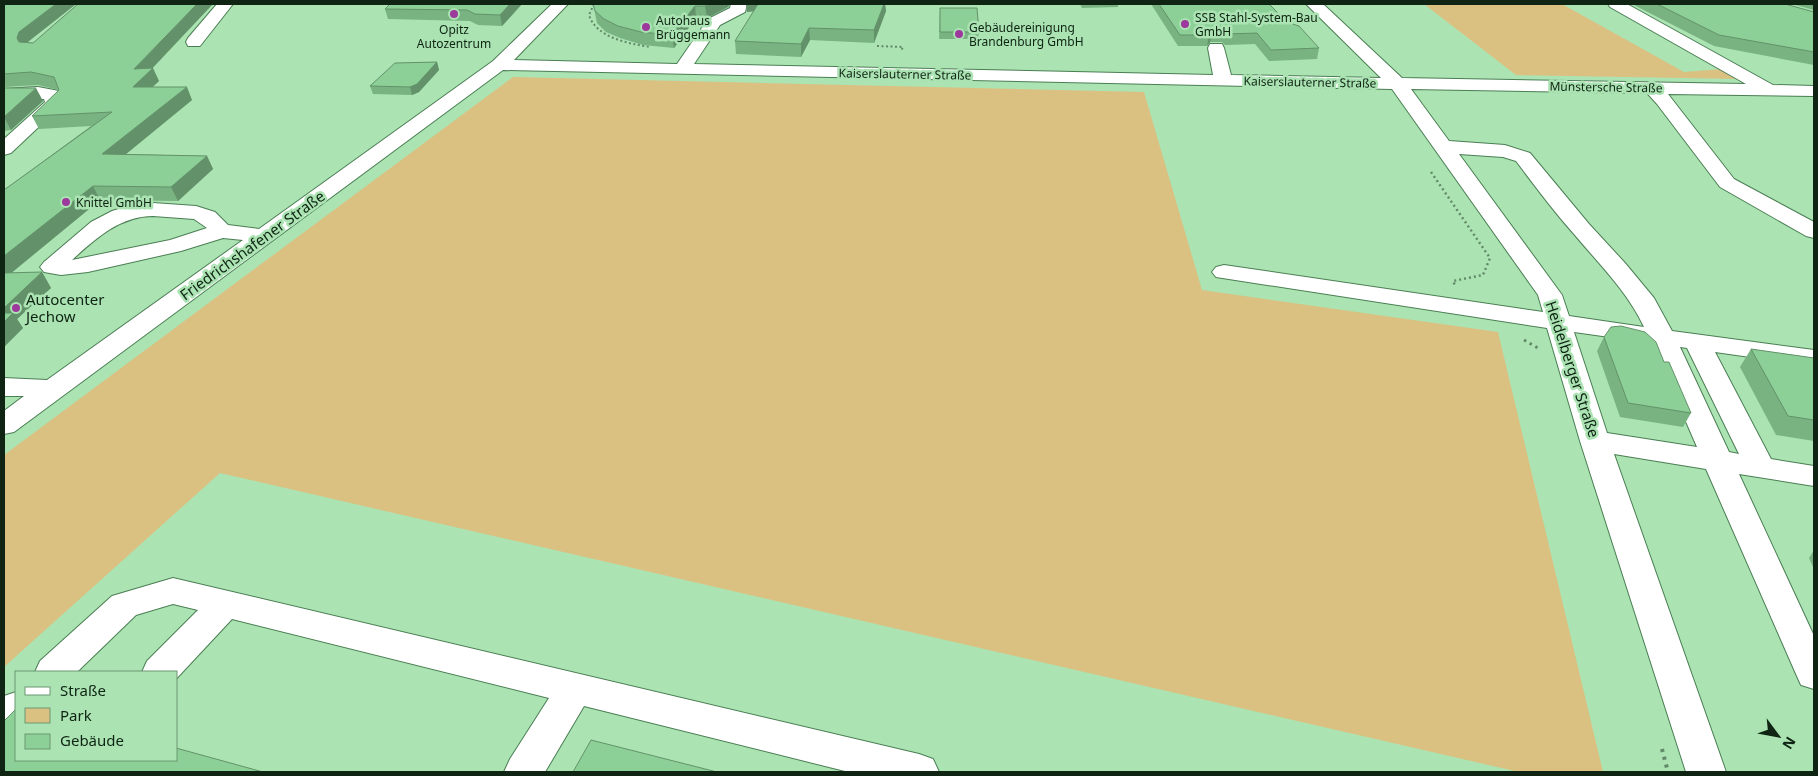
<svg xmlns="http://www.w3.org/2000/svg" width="1818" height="776" viewBox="0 0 1818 776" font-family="'Noto Sans',sans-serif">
	<rect width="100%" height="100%" fill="#abe3b3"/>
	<g fill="#dbc181">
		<path d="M1424,4h138l122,68 38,-3 17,10 -223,-4z"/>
		<path d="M513,77l631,15 58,198 296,42 105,440h-84l-1299,-299 -216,194v-212z"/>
	</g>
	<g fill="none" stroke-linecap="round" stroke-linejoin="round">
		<defs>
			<g id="minor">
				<path d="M217,4h16l-33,42h-12l-2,-4 2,-4z"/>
				<path d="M552,4h16l-54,56 163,4 31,-45 22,-11 1,-4h16l-2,8 -25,13 -26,39 519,11 -5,-27 2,-4h12l2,4 7,27 150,3 -75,-74h17l79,74 344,6 -136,-77 -2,-3h19l146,81 41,1v10l-146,-2 66,85 80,43v16l-8,-2 -86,-49 -63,-83 -10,-11 -236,-4 38,52 56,4 25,8 59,71 36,39 29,35 18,33 142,19v16l-99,-14 56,107 43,7v20l-75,-12 75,162v53l-13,-4 -5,-11 -90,-205 -92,-15 112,318h-40l-106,-331 -33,-113 -331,-51 -4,-5 4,-5 8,-2 319,47 -5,-17 -146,-206 -889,-19 -489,362 -10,2v-23l20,-15h-20v-18l43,2 196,-140 -20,-2 -42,13 -93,21 -27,3 -17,-3 -4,-5 4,-5 47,-40 21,-11 23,-7 18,-1 43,3 19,6 13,13 31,4 234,-168zM1459,154l44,3 13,4c19,25 37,50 58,73 25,30 53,57 70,93l-75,-11 -7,-21zM153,216l41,3 13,9 -37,12 -98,20c23,-21 48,-44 81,-44zM1574,332l78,11 45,104 -90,-14zM1680,347l7,1 52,106 -10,-2z"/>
				<path d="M38,87l21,4 5,12 -53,50 -7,2v-16l41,-37 -1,-3h-40v-10z"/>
				<path d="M173,578l746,176 14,5 6,13h-90l-265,-66 -39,66h-41l6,-13 39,-61 -317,-79 -56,60v-7h-34l5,-11 51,-51 -25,-6 -37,11 -59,57h-42l5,-11 72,-65z"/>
				<path d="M16,692v40l-12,4v-40z"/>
			</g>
		</defs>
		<use href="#minor" stroke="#4a7e53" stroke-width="2"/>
		<g stroke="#628a68" stroke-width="2" stroke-dasharray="2 2.5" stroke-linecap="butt">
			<path d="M594,4l-5,11c7,23 41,29 62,32"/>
			<path d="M877,46l26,1 -2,4"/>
		</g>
		<path stroke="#628a68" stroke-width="2.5" stroke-dasharray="2 3" stroke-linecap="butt" d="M1431,172l59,86 -7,17 -30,6 2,4"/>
		<path stroke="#628a68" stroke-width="3" stroke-dasharray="2.5 4" stroke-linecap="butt" d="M1524,340l14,8"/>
		<path stroke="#628a68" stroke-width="4" stroke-dasharray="3 5" stroke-linecap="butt" d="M1662,749l6,23"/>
		<use href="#minor" fill="#fff" fill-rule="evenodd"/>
	</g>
	<g fill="#79b382">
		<path d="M4,4h72l-48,38 124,26 7,13 -7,6 40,13 -66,54 81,2 6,13 -35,32 -78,-1 -89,73 31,-1 9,16 -34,31 6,9 -19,19v-157l87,-64 -52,3 -7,-13 27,-26 -21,-5 -34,2v1z"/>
		<path d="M390,4h132l-20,22 -24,-1 -8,-4 -82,-2 -3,-10z"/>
		<path d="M593,4h137l-2,3 -21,11h-11l-22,30 -31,-3 -23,-7 -14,-6 -9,-9z"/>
		<path d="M746,4h139l1,7 -12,32 -64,-3 -9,17 -65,-3 -1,-13 19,-30 -7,1z"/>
		<path d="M1080,4h38v3l-36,1z"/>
		<path d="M1151,4h118l18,18 32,26 -2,11 -48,2 -14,-17 -30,1 -3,-3h-12l-3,4h-29z"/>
		<path d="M1632,4h153l29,8v53l-100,-19z"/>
		<path d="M1792,4h22v6z"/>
		<path d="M940,8l39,24 -1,7h-39z"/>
		<path d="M437,62l2,8 -20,22 -7,3 -39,-1 -3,-8z"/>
		<path d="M4,88l39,13 -32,29 -7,1z"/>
		<path d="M1604,337l60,25 27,51 -8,14 -63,-10 -23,-66z"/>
		<path d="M1751,349l63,9v83l-38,-6 -36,-68z"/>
		<path d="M1814,550v19l-5,-11z"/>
	</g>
	<g fill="#63926a">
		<path d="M56,4h20l-51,40 -2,6 -6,-12 2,-6z"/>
		<path d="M197,4h16l-66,70 6,-6 6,13 -20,19 -6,-13 1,-18z"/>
		<path d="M510,4h12l-20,22 -2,-11z"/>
		<path d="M709,4h21l-2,3 -21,11 -2,-12z"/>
		<path d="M746,4h16l1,6 -16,2z"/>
		<path d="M884,4h1l1,7 -12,32v-13z"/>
		<path d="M695,6l1,12 -22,30 -2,-13z"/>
		<path d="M809,28l1,12 -9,17v-13z"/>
		<path d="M1212,31l-2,11 -3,4 2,-11z"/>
		<path d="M437,62l2,8 -20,22 -7,3 -2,-8z"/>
		<path d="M187,87l5,13 -83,68 -7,-14z"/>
		<path d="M36,88l7,13 -32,29 -7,-13z"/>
		<path d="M207,156l6,13 -35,32 -7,-14z"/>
		<path d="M93,186l7,14 -96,79v-23z"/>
		<path d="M42,272l9,16 -34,31 6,9 -19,19v-39z"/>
	</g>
	<g fill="#8dd097" stroke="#63926a">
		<path d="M4,4h52l-37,28 -2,6 2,4 14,1 45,-39h119l-63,65 19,-1 -20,19h54l-85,67 105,2 -36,31 -78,-1 -89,70v-66l108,-78 -80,4 27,-26 -5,-13 -23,-5 -27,2z"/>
		<path d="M390,4h120l-10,11 -25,-1 -8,-4 -82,-1z"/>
		<path d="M593,4h116l-4,2h-10l-23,29 -31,-3 -23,-6 -14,-7 -9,-8z"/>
		<path d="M758,4h126l-10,26 -65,-2 -8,16 -66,-3z"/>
		<path d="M1159,4h110l18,18 12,4 20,22 -48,2 -14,-17 -30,1 -3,-3h-12l-3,4h-29z"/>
		<path d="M1657,4h128l29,8v40l-95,-17z"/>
		<path d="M940,8h37l2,24h-39z"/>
		<path d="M437,62l-20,22 -7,3 -40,-1 25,-23z"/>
		<path d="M4,88h32l-32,29z"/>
		<path d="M42,272l-38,36v-35z"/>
		<path d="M4,313h9l-9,9z"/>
		<path d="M1621,326l24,6 11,10 8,20h5l22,51 -63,-10 -24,-66 7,-10z"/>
		<path d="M1751,349l63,9v62l-26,-4z"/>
		<path d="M16,709v51h160v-12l87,24h-259v-51z"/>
		<path d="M591,740l126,32h-144z"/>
	</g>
	<g fill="#9d389c" stroke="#abe3b3" stroke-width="2">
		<circle cx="454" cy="14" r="5"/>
		<circle cx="1185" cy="24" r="5"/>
		<circle cx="646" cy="27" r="5"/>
		<circle cx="959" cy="34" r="5"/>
		<circle cx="66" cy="202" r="5"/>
		<circle cx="16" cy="308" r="5"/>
	</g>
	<g text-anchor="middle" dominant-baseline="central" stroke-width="5" stroke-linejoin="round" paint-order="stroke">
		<g font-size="12" fill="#0f2413" stroke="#abe3b3" text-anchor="start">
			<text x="1195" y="17">SSB Stahl-System-Bau<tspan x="1195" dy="14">GmbH</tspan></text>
			<text x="656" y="20">Autohaus<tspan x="656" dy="14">Brüggemann</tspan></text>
			<text x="969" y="27">Gebäudereinigung<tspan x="969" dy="14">Brandenburg GmbH</tspan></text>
			<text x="454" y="29" text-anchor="middle">Opitz<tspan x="454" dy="14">Autozentrum</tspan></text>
			<text x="76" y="202">Knittel GmbH</text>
		</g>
		<g font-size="12" fill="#0f2413" stroke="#abe3b3">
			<text transform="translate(905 74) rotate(1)">Kaiserslauterner Straße</text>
			<text transform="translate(1310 82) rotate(1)">Kaiserslauterner Straße</text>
			<text transform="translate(1606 87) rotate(1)">Münstersche Straße</text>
		</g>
		<g font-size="15" fill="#0f2413" stroke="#abe3b3">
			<text transform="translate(252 245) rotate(-36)">Friedrichshafener Straße</text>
			<text transform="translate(1573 369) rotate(72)">Heidelberger Straße</text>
		</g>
		<g font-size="15" fill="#0f2413" stroke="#abe3b3" text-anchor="start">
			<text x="26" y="299">Autocenter<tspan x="26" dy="17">Jechow</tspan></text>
		</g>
	</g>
	<rect width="1818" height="776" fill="none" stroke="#0f2413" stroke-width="10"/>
	<rect x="15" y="671" width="162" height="90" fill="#abe3b3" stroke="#6d9773"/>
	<rect x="25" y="687" width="25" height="8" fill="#ffffff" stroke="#6d9773"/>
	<text x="60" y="696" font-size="15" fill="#0f2413">Straße</text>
	<rect x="25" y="708" width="25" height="15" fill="#dbc181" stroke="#6d9773"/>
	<text x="60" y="721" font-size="15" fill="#0f2413">Park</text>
	<rect x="25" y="734" width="25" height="15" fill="#8dd097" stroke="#6d9773"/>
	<text x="60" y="746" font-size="15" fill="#0f2413">Gebäude</text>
	<g transform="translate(1778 736) rotate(122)" stroke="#abe3b3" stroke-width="4" paint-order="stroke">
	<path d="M0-4L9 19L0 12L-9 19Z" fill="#0f2413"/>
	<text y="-8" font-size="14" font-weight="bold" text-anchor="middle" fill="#0f2413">N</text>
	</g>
</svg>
